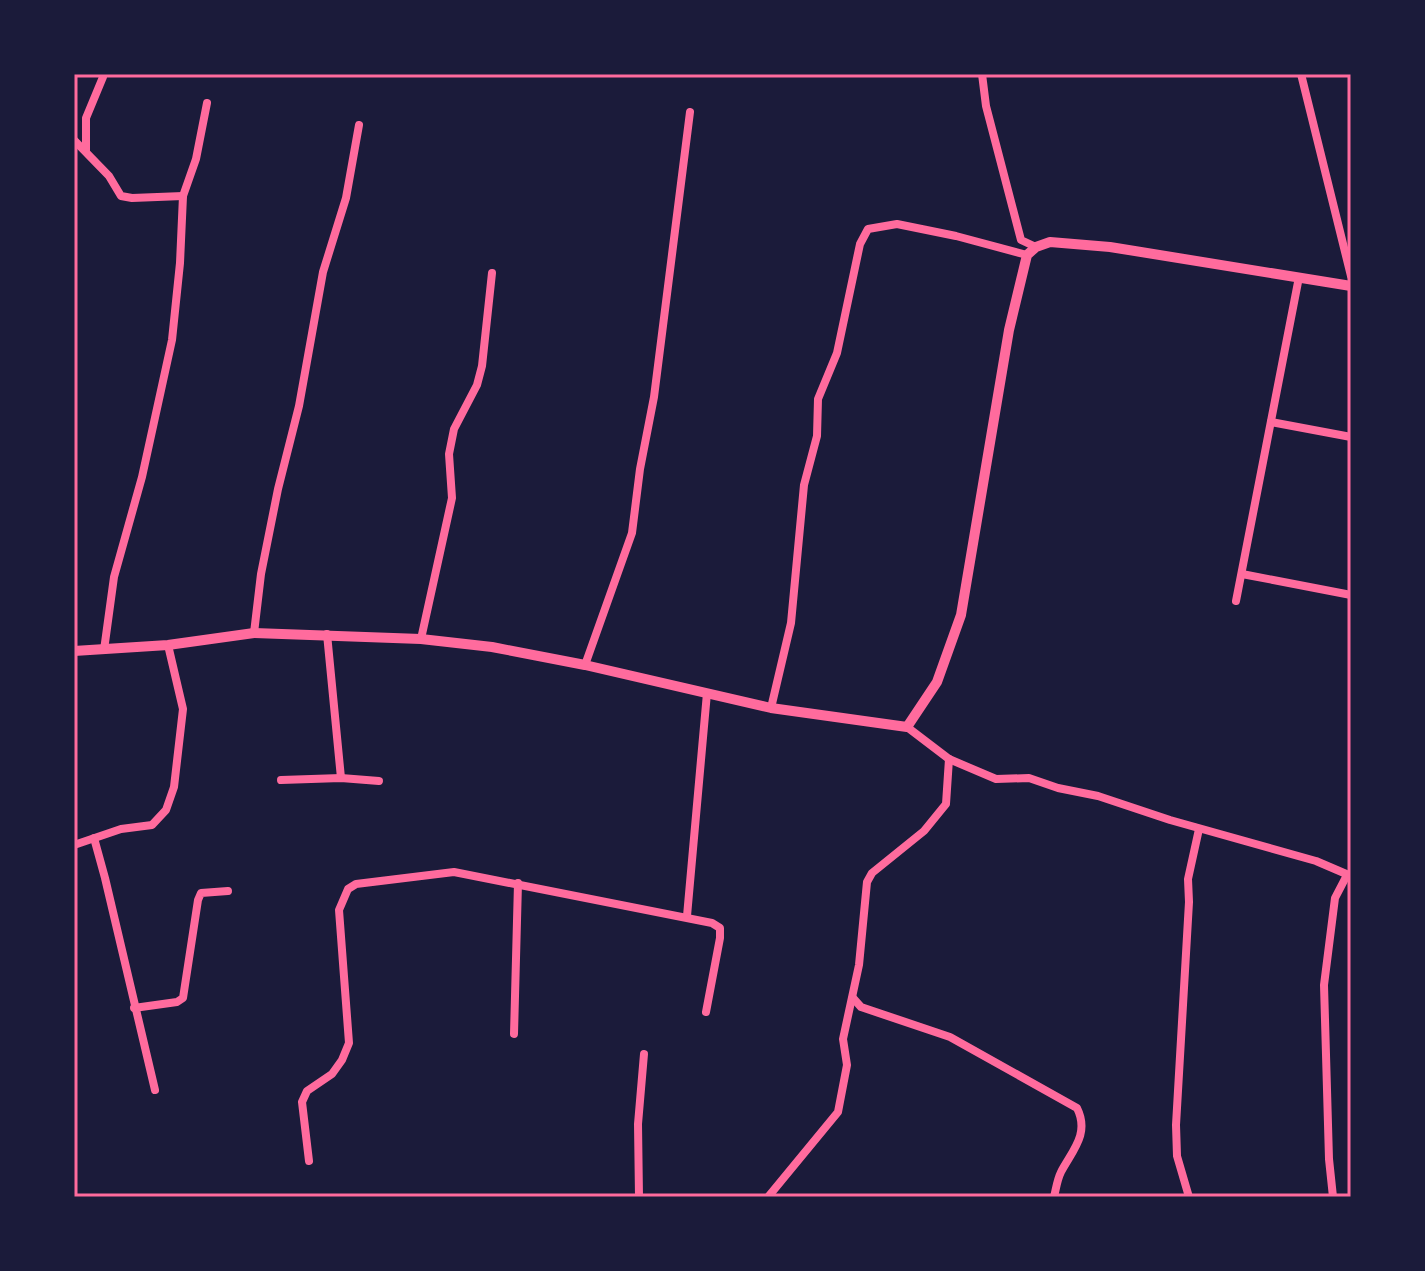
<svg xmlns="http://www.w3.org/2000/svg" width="1425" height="1271" viewBox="0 0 1425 1271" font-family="Jost,sans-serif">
	<rect width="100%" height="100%" fill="#1b1b3a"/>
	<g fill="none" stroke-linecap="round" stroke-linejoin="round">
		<g stroke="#ff6b9d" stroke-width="8">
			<path d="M982,74l4,32 35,134 15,7"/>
			<path d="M1301,74l50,202"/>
			<path d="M74,140l35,36 12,20 11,2 51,-2"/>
			<path d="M86,150v-32l17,-41"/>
			<path d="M1271,422l80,15"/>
			<path d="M1242,574l109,21"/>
			<path d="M1236,601l63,-324"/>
			<path d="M254,633l7,-59 17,-85 21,-83 24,-134 23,-74 13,-73"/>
			<path d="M327,634l14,144"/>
			<path d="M421,639l31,-141 -3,-44 5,-25 23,-44 5,-19 10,-93"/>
			<path d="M104,650l10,-73 28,-100 30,-137 8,-77 3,-67 13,-37 11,-56"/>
			<path d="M585,665l47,-132 8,-64 14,-72 36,-285"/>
			<path d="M771,708l20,-85 13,-138 13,-49 1,-37 19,-46 23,-109 8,-15 29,-5 59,12 71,19"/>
			<path d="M907,727l42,32 47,20 33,-1 29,10 40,8 72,24 146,41 35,15"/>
			<path d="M281,780l60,-2 38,3"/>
			<path d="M94,838l11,40 50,212"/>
			<path d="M74,845l47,-16 31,-4 14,-15 8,-23 9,-78 -15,-64"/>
			<path d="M687,916l20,-223"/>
			<path d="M853,998l8,9 89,30 127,71c13,26 -5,43 -16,64 -4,8 -5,17 -7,25"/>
			<path d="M134,1008l43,-6 6,-4 15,-98 3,-7 27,-2"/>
			<path d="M514,1034l4,-151"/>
			<path d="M309,1161l-7,-59 5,-11 25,-17 10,-14 7,-17 -10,-133 9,-21 8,-5 98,-12 258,51 8,5v10l-14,74"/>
			<path d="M639,1197l-1,-73 6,-70"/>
			<path d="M768,1197l70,-85 9,-47 -4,-26 16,-74 8,-83 5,-9 52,-42 22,-27 3,-45"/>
			<path d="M1189,1197l-12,-41 -1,-31 13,-223 -1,-23 11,-50"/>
			<path d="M1333,1197l-4,-38 -5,-174 11,-87 12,-23"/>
		</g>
		<path stroke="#ff6b9d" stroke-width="10" d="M74,651l94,-6 86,-12 167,6 71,8 93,18 186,43 136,19 30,-45 24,-67 48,-285 18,-75 9,-8 14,-5 60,5 241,39"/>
	</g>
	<rect width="1425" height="1271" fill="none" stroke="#1b1b3a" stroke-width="152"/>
	<rect x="76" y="76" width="1273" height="1119" fill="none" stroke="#ff6b9d" stroke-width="3"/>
</svg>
